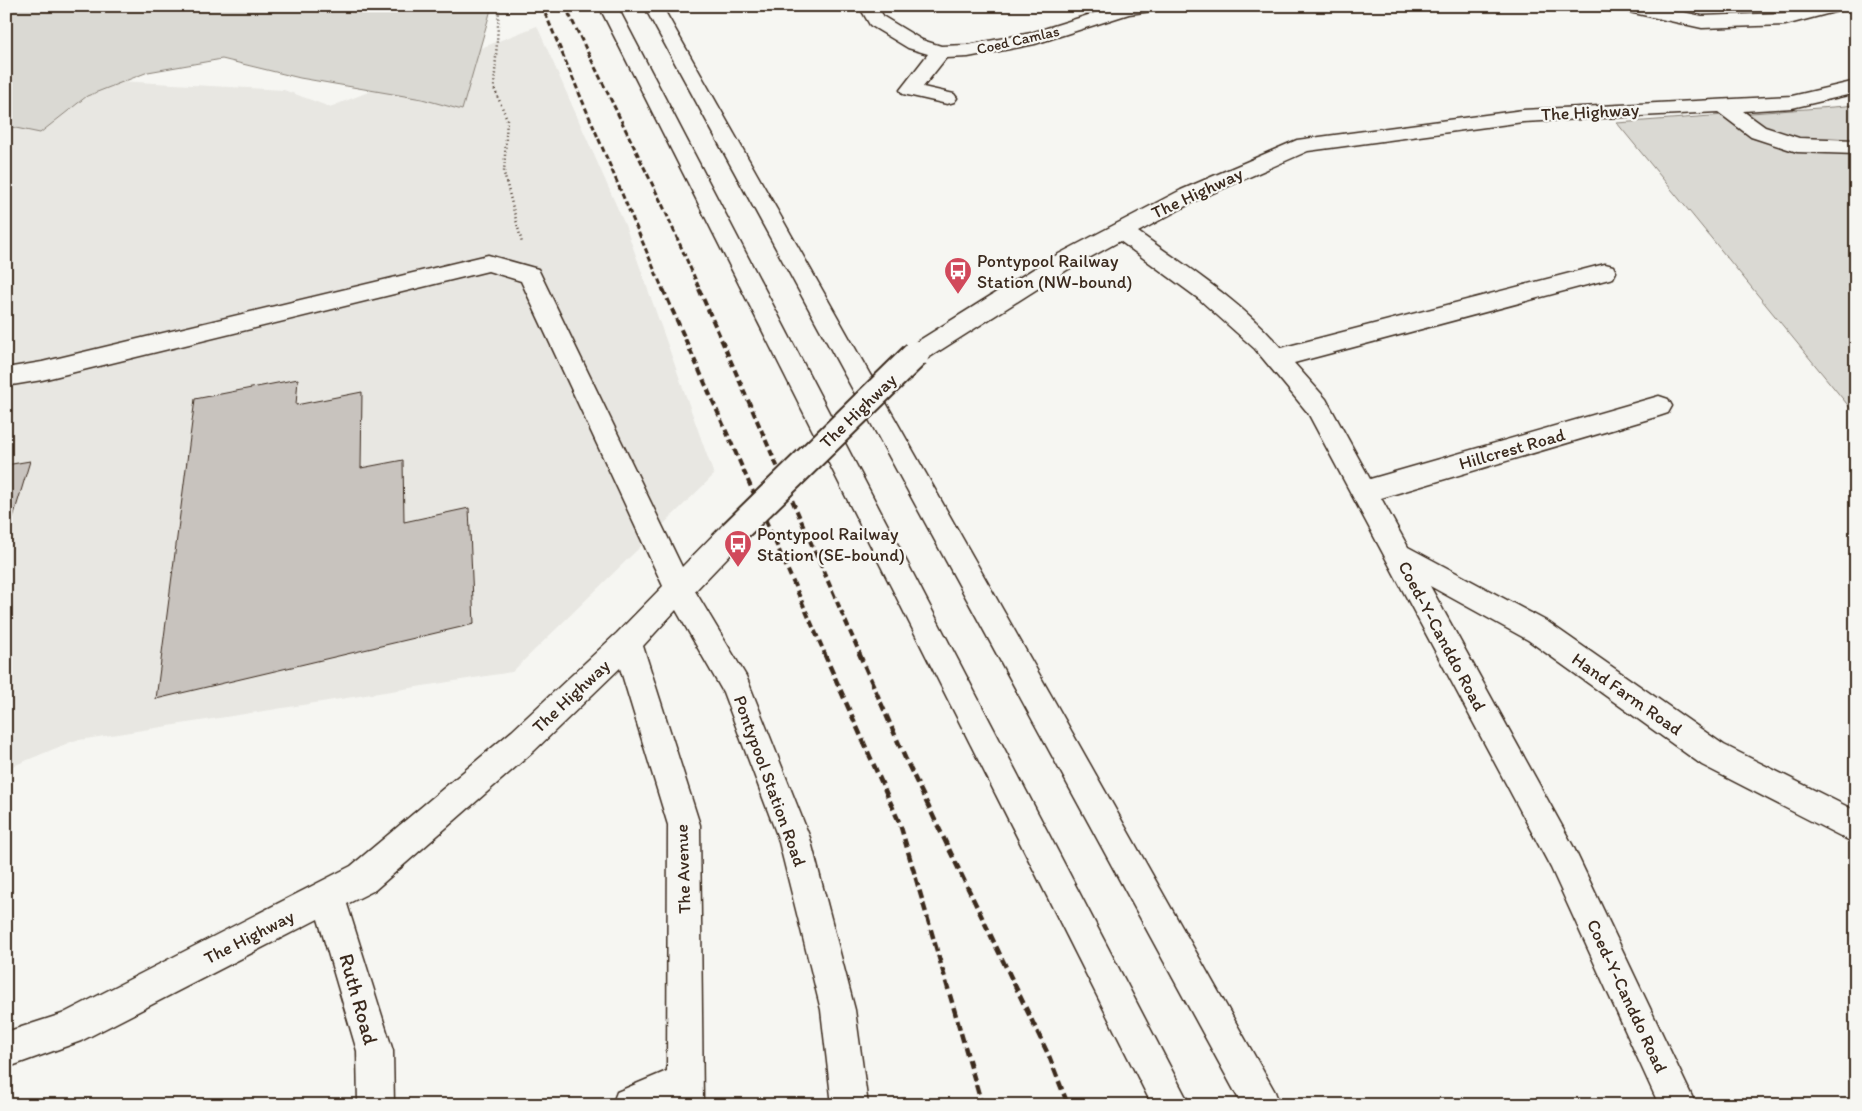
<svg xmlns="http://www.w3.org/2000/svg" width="1862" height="1111" viewBox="0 0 1862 1111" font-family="Itim,sans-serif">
	<rect width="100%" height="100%" fill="#f6f6f2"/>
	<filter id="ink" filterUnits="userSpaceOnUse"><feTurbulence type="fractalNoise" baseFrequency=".02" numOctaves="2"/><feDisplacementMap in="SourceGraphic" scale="10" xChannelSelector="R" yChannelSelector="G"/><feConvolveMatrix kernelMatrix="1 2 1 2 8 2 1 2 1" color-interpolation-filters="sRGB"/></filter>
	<g filter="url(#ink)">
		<path fill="#e8e7e2" d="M537,26l88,199 89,250 -202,197 -439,69 -67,28v-694l278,15 46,17z"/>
		<g fill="#dad9d3" stroke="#8a8278">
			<path d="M6,6h486l-30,104 -40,-11 -122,-21 -78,-19 -74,13 -61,24 -47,37 -34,-7z"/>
			<path d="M1856,104v311l-239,-292 229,-17z"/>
		</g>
		<g fill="#c8c3be" stroke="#3b2a1e">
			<path d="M298,379l-2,26 66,-13 -1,76 42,-8 1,62 65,-14 5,116 -318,75 39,-300z"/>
			<path d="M30,461l-24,80v-76z"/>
		</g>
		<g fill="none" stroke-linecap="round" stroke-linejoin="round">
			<defs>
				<g id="minor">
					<path d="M859,6h18l7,11 38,23 19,6 27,-1 63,-12 86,-27h44l-2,4 -30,4 -94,30 -67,13 -22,1 -23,29 31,7 3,4 -3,4 -7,2 -44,-10 -3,-4 28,-36 -20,-6 -38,-23z"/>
					<path d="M1618,6h36l48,10 83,-3 27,-7h32l-2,4 -57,15 -83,3 -82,-18z"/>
					<path d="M1856,81v12l-64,15 -49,3 22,16 34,11 57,2v14l-59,-2 -46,-15 -33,-25 -195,10 -215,29 -111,49 -59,32c49,35 103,69 143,116l324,-84 8,2 3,6 -3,6 -319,85 32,36 44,80 289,-83 9,3 4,7 -4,7 -9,3 -278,82 27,49 140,75 176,123 132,66v33l-154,-79 -174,-125 -98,-54 143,260 123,259h-37l-108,-237 -243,-455 -53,-64 -56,-50 -79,-58 -53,29 -142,90 -9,3 -9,-3 -3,-6 3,-6 144,-90 130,-68 116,-50 226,-30 269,-14z"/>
					<path d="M488,255l50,14 144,298 40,-41 10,-3 10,3 4,8 -4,8 -47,49 51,85 64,162 45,172 13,95h-36l-11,-95 -43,-172 -55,-146 -47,-82 -33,36 57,179 3,280h-91l5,-13 50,-21 1,-246 -48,-157 -86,83 -159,139 -28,14 46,147 1,54h-36l-1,-54 -39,-132 -237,122 -75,27v-36l56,-18 289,-148 161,-135 105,-98 46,-47 -142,-305 -33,-10 -446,109 -36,6v-18l36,-6z"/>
				</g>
				<g id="highway">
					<path d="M599,6h18l573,1099h-38z"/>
					<path d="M644,6h18l613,1086 5,13h-38z"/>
				</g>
			</defs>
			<use href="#minor" stroke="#3b2a1e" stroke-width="3"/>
			<use href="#highway" stroke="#3b2a1e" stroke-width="3"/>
			<path stroke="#3b2a1e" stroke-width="2.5" stroke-dasharray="1 3" stroke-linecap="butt" d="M501,6l-2,4 -5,78 13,31 -3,54 18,70"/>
			<use href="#minor" fill="#f6f6f2" fill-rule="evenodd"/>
			<use href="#highway" fill="#f6f6f2" fill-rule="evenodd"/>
			<g stroke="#3b2a1e" stroke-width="3" stroke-dasharray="5.5 3" stroke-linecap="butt">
				<path d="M542,6l121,284"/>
				<path d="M565,6l98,200 37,84"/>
			</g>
			<g stroke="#3b2a1e" stroke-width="4" stroke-dasharray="7 4" stroke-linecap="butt">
				<path d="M663,289l162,365"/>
				<path d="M699,289l161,365"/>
			</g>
			<g stroke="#3b2a1e" stroke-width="4.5" stroke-dasharray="9 4.5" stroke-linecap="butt">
				<path d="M824,653l76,171 82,281"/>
				<path d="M859,653l47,107 143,296 19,49"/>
			</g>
			<defs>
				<path id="minor-bridge" d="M732,534l184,-180"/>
			</defs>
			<use href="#minor-bridge" stroke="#3b2a1e" stroke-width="30" stroke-linecap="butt"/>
			<use href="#minor-bridge" stroke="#f6f6f2" stroke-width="26"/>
		</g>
	</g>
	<defs>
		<symbol id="bus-pin" viewBox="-11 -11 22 30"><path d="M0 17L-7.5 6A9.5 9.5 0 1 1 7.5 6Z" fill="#d1495b" stroke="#f6f6f2"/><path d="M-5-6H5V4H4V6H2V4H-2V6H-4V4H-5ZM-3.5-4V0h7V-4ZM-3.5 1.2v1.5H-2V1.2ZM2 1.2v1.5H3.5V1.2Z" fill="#fff"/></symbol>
	</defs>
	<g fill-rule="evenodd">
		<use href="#bus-pin" x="942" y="255" width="32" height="43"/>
		<use href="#bus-pin" x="722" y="528" width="32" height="43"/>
	</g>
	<g text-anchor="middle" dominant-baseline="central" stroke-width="4.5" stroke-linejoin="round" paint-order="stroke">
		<g font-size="15" fill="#3b2a1e" stroke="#f6f6f2">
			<text transform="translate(1018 40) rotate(-13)">Coed Camlas</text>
		</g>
		<g font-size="18" fill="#3b2a1e" stroke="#f6f6f2">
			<text transform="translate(1590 112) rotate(-3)">The Highway</text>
			<text transform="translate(1197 193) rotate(-25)">The Highway</text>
			<text transform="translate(858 411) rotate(-44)">The Highway</text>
			<text transform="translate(1512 449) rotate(-16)">Hillcrest Road</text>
			<text transform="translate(1442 636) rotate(62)">Coed-Y-Canddo Road</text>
			<text transform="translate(1627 694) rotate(35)">Hand Farm Road</text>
			<text transform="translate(571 696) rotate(-43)">The Highway</text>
			<text transform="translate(770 781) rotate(70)">Pontypool Station Road</text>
			<text transform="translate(683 869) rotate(-92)">The Avenue</text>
			<text transform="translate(249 937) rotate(-27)">The Highway</text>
			<text transform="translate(1627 996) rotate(65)">Coed-Y-Canddo Road</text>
		</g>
		<g font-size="18" fill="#3b2a1e" stroke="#f6f6f2" text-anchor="start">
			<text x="977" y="261">Pontypool Railway<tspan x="977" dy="21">Station (NW-bound)</tspan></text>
			<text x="757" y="534">Pontypool Railway<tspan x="757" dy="21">Station (SE-bound)</tspan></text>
		</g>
		<g font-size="21" fill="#3b2a1e" stroke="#f6f6f2">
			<text transform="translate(359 999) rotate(74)">Ruth Road</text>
		</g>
	</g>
	<rect width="1862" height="1111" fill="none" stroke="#f6f6f2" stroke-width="25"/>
	<rect x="12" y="12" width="1837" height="1086" fill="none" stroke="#3b2a1e" stroke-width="2" filter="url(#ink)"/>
</svg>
